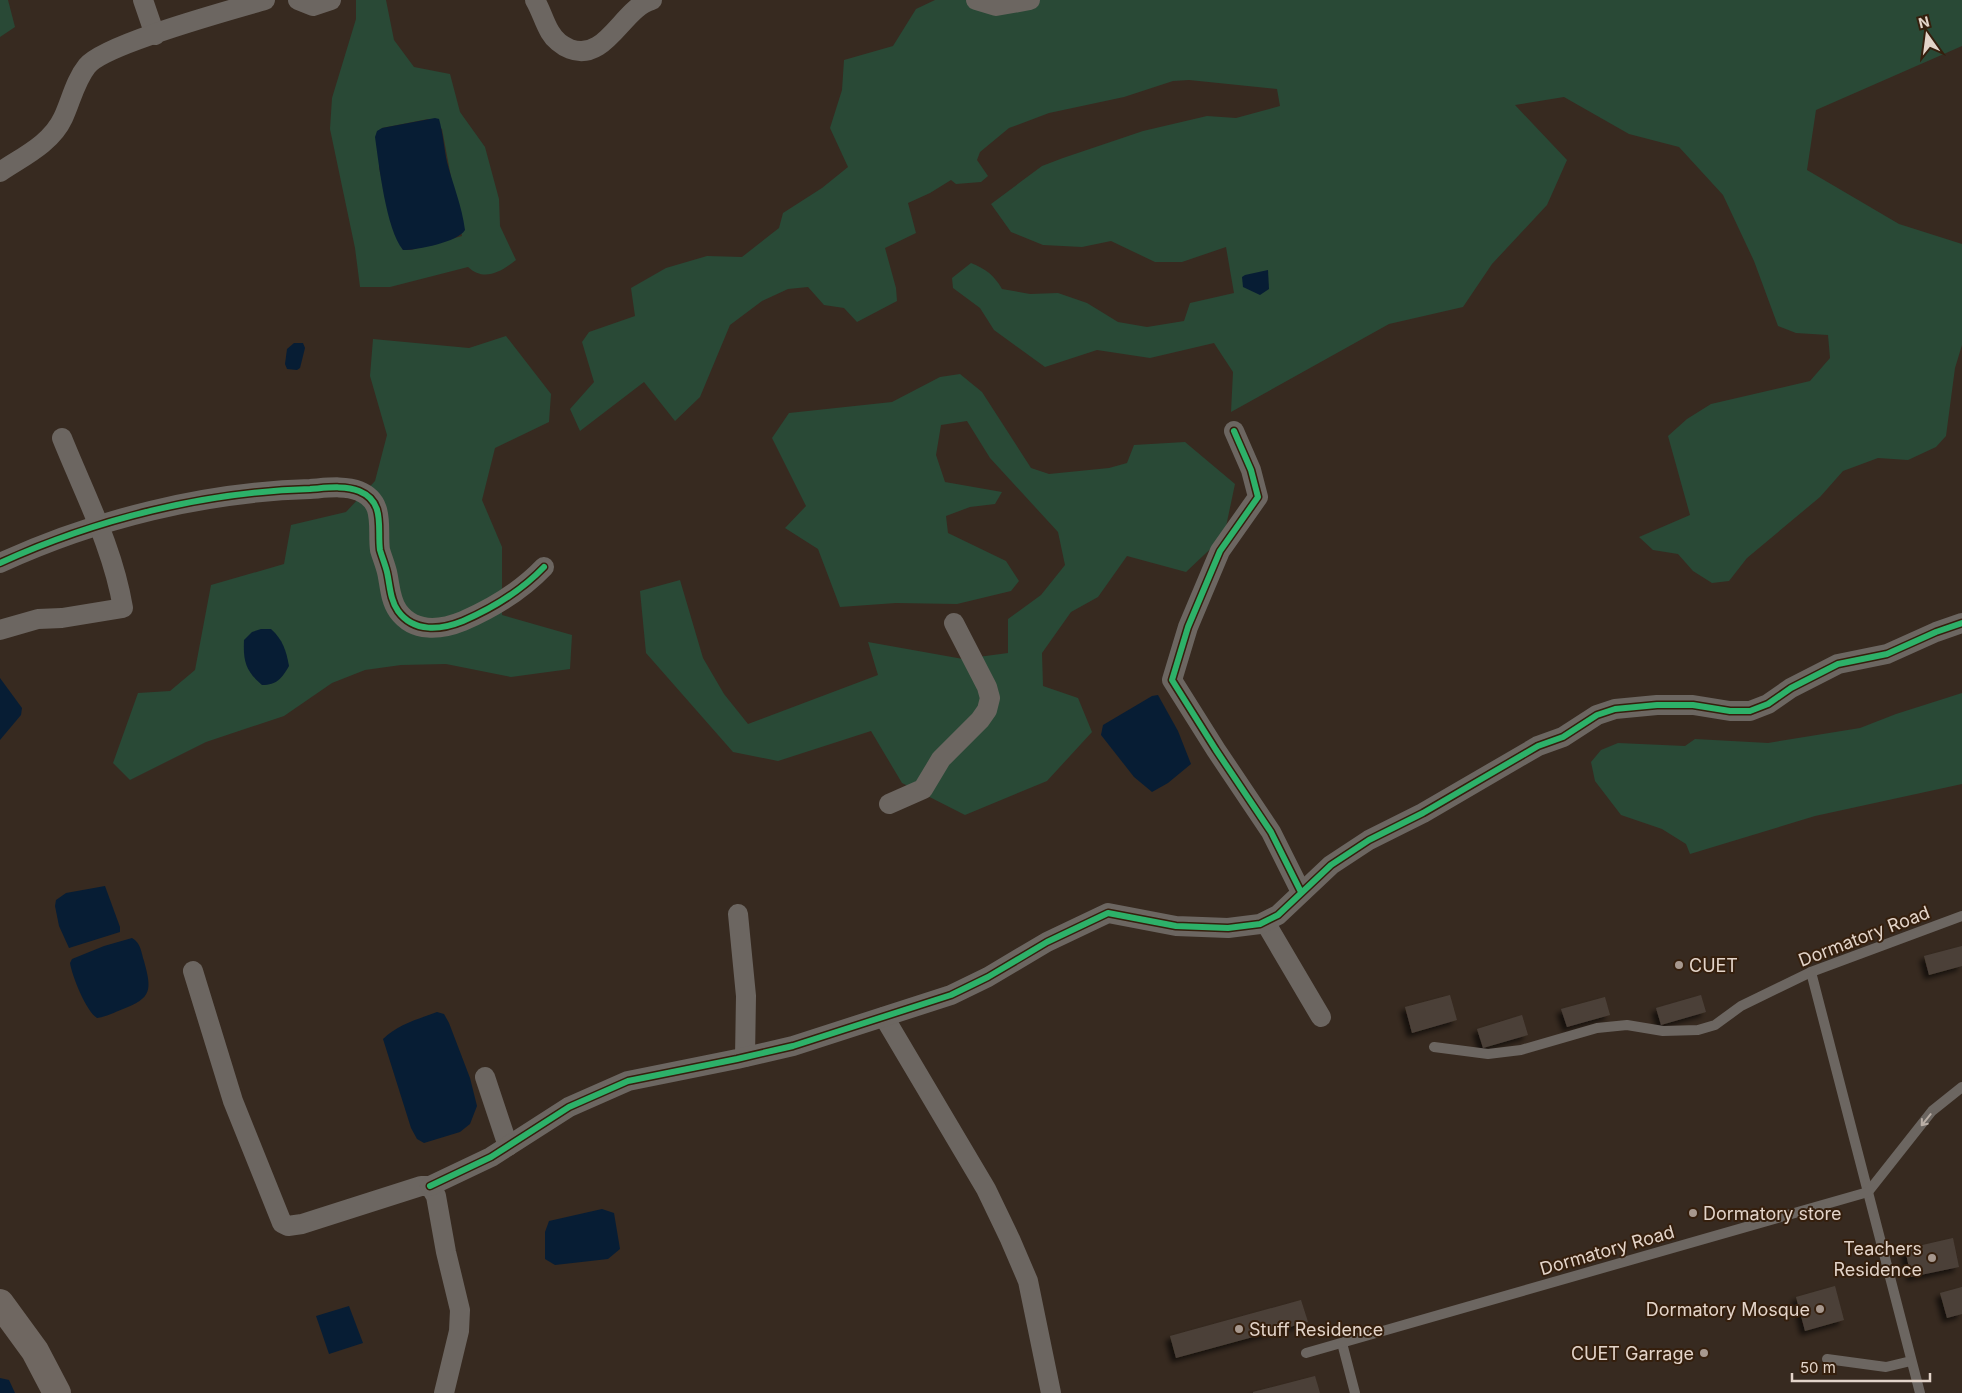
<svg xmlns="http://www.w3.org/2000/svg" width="1962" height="1393" viewBox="0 0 1962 1393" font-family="Inter,sans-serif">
	<defs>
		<filter id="shadow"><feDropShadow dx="-4.5" dy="4.5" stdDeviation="2.5" flood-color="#0009"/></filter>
	</defs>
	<rect width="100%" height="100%" fill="#372a20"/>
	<g fill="#294936" fill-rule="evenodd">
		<path d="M0,0h8l7,27 -15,10z"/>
		<path d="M356,0h30l8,40 20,27 36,7 10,38 25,35 14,52 1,27 16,34c-15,12 -32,22 -48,7l-78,20h-30l-5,-39 -25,-119 2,-31 24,-79zM428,119l14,10 20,107 -51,14h-8l-8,-17 -16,-65 3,-40z"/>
		<path d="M935,0h1027v46l-146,64 -9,60 92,54 63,20v101l-7,23 -9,68 -10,11 -28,13 -30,-2 -35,13 -23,26 -73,61 -18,23 -17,2 -19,-12 -15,-17 -25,-4 -14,-13 51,-22 -22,-79 19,-17 24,-15 99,-23 20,-23 -2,-23 -32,-2 -18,-7 -24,-65 -31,-66 -44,-48 -50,-13 -65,-37 -49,8 52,55 -20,45 -55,59 -29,43 -74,17 -158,88 2,-40 -19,-29 -64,15 -53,-8 -52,17 -51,-37 -14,-22 -27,-20 -1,-10 19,-15c15,6 23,12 31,26l28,5 28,-1 29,10 31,19 29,5 37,-6 6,-18 44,-10 -8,-46 -44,15h-27l-44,-21 -29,6 -39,-2 -32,-13 -20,-28 51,-38 21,-8 80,-27 64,-15 29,2 44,-12 -3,-17 -88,-9 -16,1 -49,16 -75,16 -40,15 -29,24 -3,8 11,16 -7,6 -25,2 -5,-4 -21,13 -22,10 8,30 -31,15 11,40 1,13 -40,21 -13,-14 -20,-3 -16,-18 -20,2 -26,12 -32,24 -30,72 -25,24 -31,-39 -64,49 -10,-22 24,-27 -12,-40 7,-10 46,-16 -4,-28 35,-20 41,-12 35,1 37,-29 4,-15 39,-25 26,-21 -18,-39 12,-38 2,-30 49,-14 23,-37z"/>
		<path d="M506,336l45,58 -2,28 -54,26 -13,52 20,47v68l70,20 -2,34 -59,8 -65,-13 -45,1 -36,5 -33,13 -48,33 -78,26 -76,38 -17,-17 25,-70 32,-2 25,-21 16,-85 73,-21 7,-39 55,-13 29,-31 12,-46 -17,-59 3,-37 96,9z"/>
		<path d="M960,374l22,18 49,76 18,6 60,-6 18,-5 7,-18 51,-3 50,42 -11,52 -38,36 -59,-16 -29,41 -27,15 -29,41 1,33 35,12 14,34 -45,49 -82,34 -63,-32 -31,-52 -93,30 -45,-9 -87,-99 -6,-62 40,-11 23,78 21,36 24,30 130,-49 -10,-33 95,17 45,-6v-34l33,-24 24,-30 -7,-33 -68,-74 -23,-37 -26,4 -5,30 9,27 57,10 -7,12 -25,3 -24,9 2,17 58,28 13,20 -8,10 -54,13 -61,-1 -56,4 -22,-58 -33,-21 21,-22 -34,-68 17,-25 103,-11 48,-25z"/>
		<path d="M1962,693v91l-147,32 -125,38 -4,-10 -24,-15 -41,-14 -26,-34 -4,-19 10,-12 17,-7 67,3 10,-7 73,4 92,-15 36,-14z"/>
	</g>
	<g fill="#071d34">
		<path d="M435,118l4,1c4,14 5,29 8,43 6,23 15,44 18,68 -7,12 -47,20 -62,20 -17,-21 -24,-85 -28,-113l2,-6 5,-3z"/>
		<path d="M1268,270l1,19 -9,6 -17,-8 -1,-10 3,-2z"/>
		<path d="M294,343h9l2,5 -5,20 -3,2 -10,-1 -2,-5 2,-15z"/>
		<path d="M261,629h10c12,11 15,21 18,37 -7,12 -12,19 -27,19 -16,-14 -19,-23 -18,-45l8,-8z"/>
		<path d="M0,678l22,30 -1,7 -21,25z"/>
		<path d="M1158,695l20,36 13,33 -23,19 -16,9 -18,-15 -33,-42 2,-10 49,-29z"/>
		<path d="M105,886l15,41v5l-51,16 -10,-22 -4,-20 1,-6 10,-7z"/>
		<path d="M132,938c9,5 9,14 12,23 8,29 8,37 -21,48 -8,3 -17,8 -26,9 -11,-7 -25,-42 -27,-55l2,-4 32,-13z"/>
		<path d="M437,1012l7,2 5,9 21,55 7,28 -7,18 -10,8 -36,11 -7,-4 -6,-11 -28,-89c14,-14 35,-20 54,-27z"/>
		<path d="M602,1209l12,4 6,36 -12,10 -53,6 -10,-6v-27l4,-11z"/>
		<path d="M349,1306l14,37 -34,11 -13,-38z"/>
		<path d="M0,1378l9,2 6,13h-15z"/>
	</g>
	<g fill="#4c4139" filter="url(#shadow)">
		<path d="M1962,946v20l-33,9 -5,-19z"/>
		<path d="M1450,995l7,25 -45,13 -7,-26z"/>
		<path d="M1701,995l5,17 -45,13 -5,-17z"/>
		<path d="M1605,997l5,18 -43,12 -6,-18z"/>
		<path d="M1522,1015l6,20 -45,13 -6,-19z"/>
		<path d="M1953,1238l6,29 -48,10 -6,-28z"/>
		<path d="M1835,1286l9,34 -39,11 -9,-34z"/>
		<path d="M1962,1287v27l-15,4 -7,-25z"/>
		<path d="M1301,1300l7,22 -132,36 -6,-22z"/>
		<path d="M1315,1376l5,17h-67v-1z"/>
	</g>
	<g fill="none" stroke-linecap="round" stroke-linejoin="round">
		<g stroke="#6c6661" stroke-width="10">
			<path d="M1811,972l109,421"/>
			<path d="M1434,1047l54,7 33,-4 76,-22 30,-3 36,6 35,-1 17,-5 26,-19 70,-34 151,-56"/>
			<path d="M1342,1343l13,50"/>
			<path d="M1306,1353l562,-161 64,-81 30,-24"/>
			<path d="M1827,1359l59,8 25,-6"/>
		</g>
		<g stroke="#6c6661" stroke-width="20">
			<path d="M143,0l12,35"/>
			<path d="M298,0l15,6 18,-6"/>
			<path d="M535,0c6,10 9,22 15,32 4,7 12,14 20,17 36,14 53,-42 82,-49"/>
			<path d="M976,0l20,6 34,-6"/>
			<path d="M0,172c22,-15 51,-28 63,-54 8,-17 12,-37 24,-52 17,-22 144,-56 178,-66"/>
			<path d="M1234,431l17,39 7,27 -38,54 -32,76 -16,53 44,70 55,82 30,60"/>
			<path d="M0,563c96,-44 205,-71 310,-74 15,-1 35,-4 49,2 27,11 18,37 21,59 2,7 5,14 7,22 3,13 3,28 11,39 16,22 43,19 65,10 30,-13 59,-31 81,-54"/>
			<path d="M0,630l38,-11 24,-1 61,-10c-10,-60 -38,-113 -61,-170"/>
			<path d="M889,804l34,-15 18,-30 39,-39 7,-10 3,-12 -3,-11 -33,-64"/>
			<path d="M738,914l8,82 -1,61"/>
			<path d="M1265,922l56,95"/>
			<path d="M193,971l40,130 49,122 6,3 14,-2 119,-38h9l6,10 10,56 14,58 -1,21 -15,62"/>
			<path d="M884,1017l102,172 24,50 18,42 23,112"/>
			<path d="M485,1077l23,69"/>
			<path d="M430,1186l61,-29 78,-50 59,-26 109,-22 56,-13 158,-51 37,-18 59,-35 61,-29 68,13 52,2 32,-4 18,-9 53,-50 38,-25 54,-27 115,-67 25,-9 34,-22 18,-6 42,-4h36l37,6h20l18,-7 23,-16 47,-24 49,-10 49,-22 26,-9"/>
		</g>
		<path stroke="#6f6761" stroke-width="28" d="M0,1303l35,48 22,42"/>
		<defs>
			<g id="cycleway">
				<path d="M1234,431l17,39 7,27 -38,54 -32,76 -16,53 44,70 55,82 30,60"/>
				<path d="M0,563c96,-44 205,-71 310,-74 15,-1 35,-4 49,2 27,11 18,37 21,59 2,7 5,14 7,22 3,13 3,28 11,39 16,22 43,19 65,10 30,-13 59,-31 81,-54"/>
				<path d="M430,1186l61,-29 78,-50 59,-26 109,-22 56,-13 158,-51 37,-18 59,-35 61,-29 68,13 52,2 32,-4 18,-9 53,-50 38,-25 54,-27 115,-67 25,-9 34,-22 18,-6 42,-4h36l37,6h20l18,-7 23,-16 47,-24 49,-10 49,-22 26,-9"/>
			</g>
		</defs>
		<use href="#cycleway" stroke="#351f0d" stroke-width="9"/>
		<use href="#cycleway" stroke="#2db169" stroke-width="6"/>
	</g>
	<defs><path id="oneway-shaft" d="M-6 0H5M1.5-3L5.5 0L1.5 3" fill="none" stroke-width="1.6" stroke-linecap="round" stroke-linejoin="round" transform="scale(1.25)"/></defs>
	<use stroke="#b9aea5" href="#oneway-shaft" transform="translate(1926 1120) rotate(129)"/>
	<g fill="#a7988e" stroke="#351f0d" stroke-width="2">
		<circle cx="1679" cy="965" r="5"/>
		<circle cx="1693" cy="1213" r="5"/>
		<circle cx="1932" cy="1258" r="5"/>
		<circle cx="1820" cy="1309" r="5"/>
		<circle cx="1239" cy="1329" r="5"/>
		<circle cx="1704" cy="1353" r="5"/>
	</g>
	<g text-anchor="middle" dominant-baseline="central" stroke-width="4" stroke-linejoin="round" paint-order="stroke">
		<g font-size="18" fill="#e3d4c9" stroke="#351f0d">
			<text transform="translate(1864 936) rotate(-21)">Dormatory Road</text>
			<text transform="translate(1607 1250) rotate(-16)">Dormatory Road</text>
		</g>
		<g font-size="18" fill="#e3d4c9" stroke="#351f0d" text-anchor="start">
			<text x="1689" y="965">CUET</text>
			<text x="1703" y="1213">Dormatory store</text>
			<text x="1922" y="1248" text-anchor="end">Teachers<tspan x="1922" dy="21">Residence</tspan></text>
			<text x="1810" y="1309" text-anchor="end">Dormatory Mosque</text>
			<text x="1249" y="1329">Stuff Residence</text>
			<text x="1694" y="1353" text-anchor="end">CUET Garrage</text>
		</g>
	</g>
	<g transform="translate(1927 35) rotate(346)" stroke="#351f0d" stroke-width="4" paint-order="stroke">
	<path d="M0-4L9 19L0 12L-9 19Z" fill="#e3d4c9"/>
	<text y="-8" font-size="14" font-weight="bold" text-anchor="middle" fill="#e3d4c9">N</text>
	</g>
	<path d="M1792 1373v8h138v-8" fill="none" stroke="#e3d4c9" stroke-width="2.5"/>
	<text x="1800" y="1373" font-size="15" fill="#e3d4c9" stroke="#351f0d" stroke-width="4" paint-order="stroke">50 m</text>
</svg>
